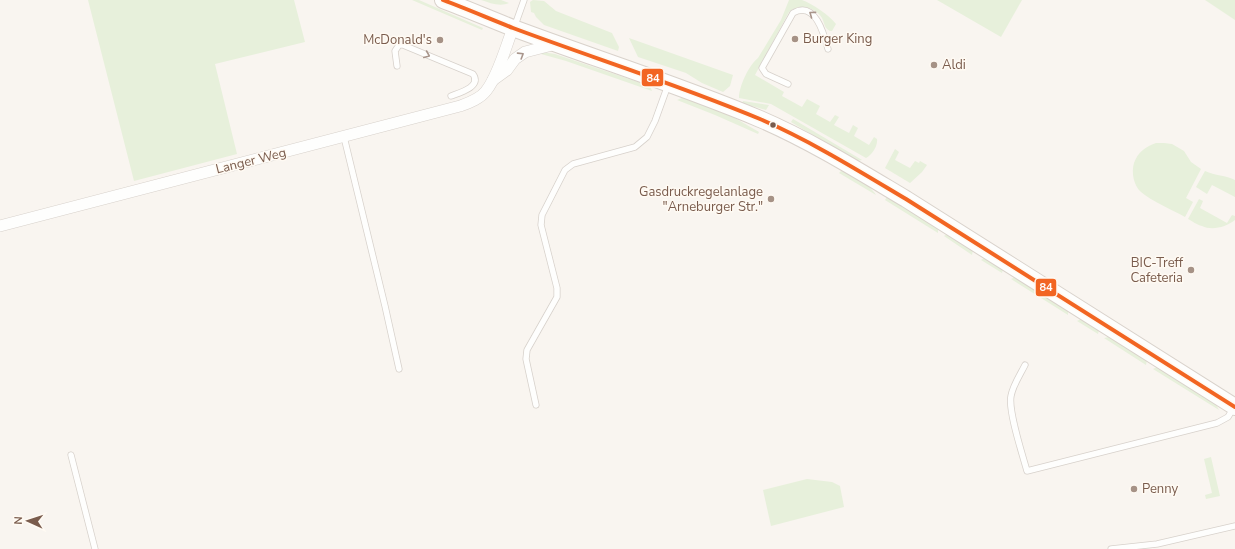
<svg xmlns="http://www.w3.org/2000/svg" width="1235" height="549" viewBox="0 0 1235 549" font-family="'Nunito Sans',sans-serif">
	<rect width="100%" height="100%" fill="#f9f5f0"/>
	<g fill="#e7f0db">
		<path d="M88,0h206l11,42 -90,22 22,90 -103,27z"/>
		<path d="M412,0h7l64,28 -1,2z"/>
		<path d="M481,0h20l8,3c-9,4 -19,0 -28,-3z"/>
		<path d="M533,0l11,1 12,10 56,22 7,14 -1,4 -74,-26 -8,-8 -2,-4 -3,-1 -1,-10z"/>
		<path d="M789,0c4,0 9,0 13,0 11,4 27,15 34,24l-4,7h-2c-6,-3 -5,-7 -8,-13 -7,-11 -23,-15 -33,-6l-34,63 29,17 -2,4 20,11 5,-8 13,7 -4,8 14,8 5,-7 4,2 -5,8 15,8 4,-8 5,3 -4,8 15,9 5,-8 3,2c1,7 -5,16 -11,19l-95,-54 -32,-6c0,-12 10,-33 19,-40l23,-38z"/>
		<path d="M937,0h85l-21,37z"/>
		<path d="M1205,0h30v20z"/>
		<path d="M629,38l104,37 -3,11 -7,6 -21,-9 -16,-10 -48,-16z"/>
		<path d="M543,52l12,2 95,32 2,5 -86,-30 -25,-7h-11z"/>
		<path d="M684,97l44,17 31,18 -1,2 -43,-19 -38,-15z"/>
		<path d="M743,101l26,4 -3,5 -24,-7z"/>
		<path d="M793,119l69,41 -6,1 -65,-39z"/>
		<path d="M1156,143h8l8,1 12,7 7,11 10,7 -15,29 7,4 -8,15c-12,-7 -34,-16 -44,-25 -7,-6 -10,-19 -7,-29 4,-11 11,-16 22,-20z"/>
		<path d="M895,149l4,3 -4,8 15,8 5,-7 4,2 1,-2 7,4 -5,7 -12,11 -25,-15z"/>
		<path d="M841,171c11,2 29,14 35,24l-37,-22z"/>
		<path d="M1205,171c10,5 21,4 30,9v17l-23,-12 -5,9 -11,-7z"/>
		<path d="M887,197l51,31v5l-53,-33z"/>
		<path d="M1199,199l4,2 -3,7 27,15 5,-8 3,1v4c-9,7 -23,11 -33,6 -5,-1 -10,-5 -14,-7z"/>
		<path d="M947,234l26,16 -1,5 -28,-19z"/>
		<path d="M984,258l19,11 -1,4 -21,-13z"/>
		<path d="M1015,277l53,34v4l-57,-36z"/>
		<path d="M1081,319l18,11 -1,4 -21,-13z"/>
		<path d="M1109,337l38,23 -1,5 -42,-27z"/>
		<path d="M1157,367l58,36 4,7 -66,-41z"/>
		<path d="M1211,457l9,39 -14,3 -1,-4 7,-2 -8,-34z"/>
		<path d="M807,479l25,3 8,4 4,21 -73,19 -8,-36z"/>
	</g>
	<g fill="none" stroke-linecap="round" stroke-linejoin="round">
		<defs>
			<g id="service">
				<path d="M514,28l10,-28"/>
				<path d="M397,66l-2,-15 4,-6h4l70,29c9,13 -14,19 -22,22"/>
				<path d="M788,84l-22,-10 -4,-6 31,-55c22,-13 31,21 35,36"/>
				<path d="M344,137l41,169 14,63"/>
				<path d="M1025,365c-5,10 -12,20 -14,31 -3,15 11,57 16,75l190,-48 11,-6 6,-10"/>
				<path d="M536,405l-10,-46 1,-9 30,-53v-9l-16,-63 1,-10 23,-45 8,-6 62,-17 12,-10 8,-16 13,-36"/>
				<path d="M71,455l24,94"/>
				<path d="M1111,549l46,-5 78,-18"/>
			</g>
			<g id="minor">
				<path d="M493,80l14,-10 8,-11 10,-7 31,-8"/>
				<path d="M0,226l460,-120c8,-3 20,-7 26,-15 12,-15 20,-45 27,-63"/>
			</g>
			<path id="secondary" d="M443,0c24,9 47,19 70,28 83,31 166,57 247,91 51,22 99,52 146,80l329,208"/>
		</defs>
		<use href="#service" stroke="#d7d1cb" stroke-width="7"/>
		<use href="#minor" stroke="#d7d1cb" stroke-width="12"/>
		<use href="#secondary" stroke="#d9d2cb" stroke-width="18"/>
		<use href="#service" stroke="#fefefd" stroke-width="5.5"/>
		<use href="#minor" stroke="#fefefd" stroke-width="11"/>
		<use href="#secondary" stroke="#fefefd" stroke-width="16"/>
		<defs>
			<path id="bus-1" d="M443,0c24,9 47,19 70,28 83,31 166,57 247,91 51,22 99,52 146,80l329,208"/>
		</defs>
		<use href="#bus-1" stroke="#fffaf3" stroke-width="7"/>
		<use href="#bus-1" stroke="#f26522" stroke-width="4"/>
	</g>
	<defs><path id="oneway-chevron" d="M-2-3.5L2.5 0L-2 3.5" fill="none" stroke-width="1.6" stroke-linecap="round" stroke-linejoin="round"/></defs>
	<g stroke="#a8958b">
		<use href="#oneway-chevron" transform="translate(812 14) rotate(-144)"/>
		<use href="#oneway-chevron" transform="translate(427 55) rotate(23)"/>
		<use href="#oneway-chevron" transform="translate(521 55) rotate(-32)"/>
	</g>
	<g fill="#a69286" stroke="#fffaf3" stroke-width="1.5">
		<circle cx="795" cy="39" r="4"/>
		<circle cx="440" cy="40" r="4"/>
		<circle cx="934" cy="65" r="4"/>
		<circle cx="771" cy="199" r="4"/>
		<circle cx="1191" cy="270" r="4"/>
		<circle cx="1134" cy="489" r="4"/>
	</g>
	<circle fill="#7a5c4d" stroke="#fffaf3" stroke-width="1.5" cx="773" cy="125" r="3.5"/>
	<g text-anchor="middle" dominant-baseline="central" stroke-width="3" stroke-linejoin="round" paint-order="stroke">
		<g font-size="13" fill="#7a5c4d" stroke="#fffaf3" text-anchor="start">
			<text x="803" y="39">Burger King</text>
			<text x="432" y="40" text-anchor="end">McDonald's</text>
			<text x="942" y="65">Aldi</text>
			<text x="763" y="192" text-anchor="end">Gasdruckregelanlage<tspan x="763" dy="15">"Arneburger Str."</tspan></text>
			<text x="1183" y="263" text-anchor="end">BIC-Treff<tspan x="1183" dy="15">Cafeteria</tspan></text>
			<text x="1142" y="489">Penny</text>
		</g>
		<g font-size="13" fill="#7a5c4d" stroke="#fffaf3">
			<text transform="translate(251 161) rotate(-14)">Langer Weg</text>
		</g>
	</g>
	<g stroke="#fffaf3" stroke-width="1.5">
		<rect x="641" y="68" width="23" height="19" rx="4" fill="#f26522"/>
		<rect x="1035" y="278" width="22" height="19" rx="4" fill="#f26522"/>
	</g>
	<g font-size="11" text-anchor="middle" font-weight="bold" fill="#fff">
		<text x="653" y="82">84</text>
		<text x="1046" y="291">84</text>
	</g>
	<g transform="translate(28 521) rotate(273)" stroke="#fffaf3" stroke-width="3" paint-order="stroke">
	<path d="M0-3L7 15L0 10L-7 15Z" fill="#7a5c4d"/>
	<text y="-6" font-size="11" font-weight="bold" text-anchor="middle" fill="#7a5c4d">N</text>
	</g>
</svg>
